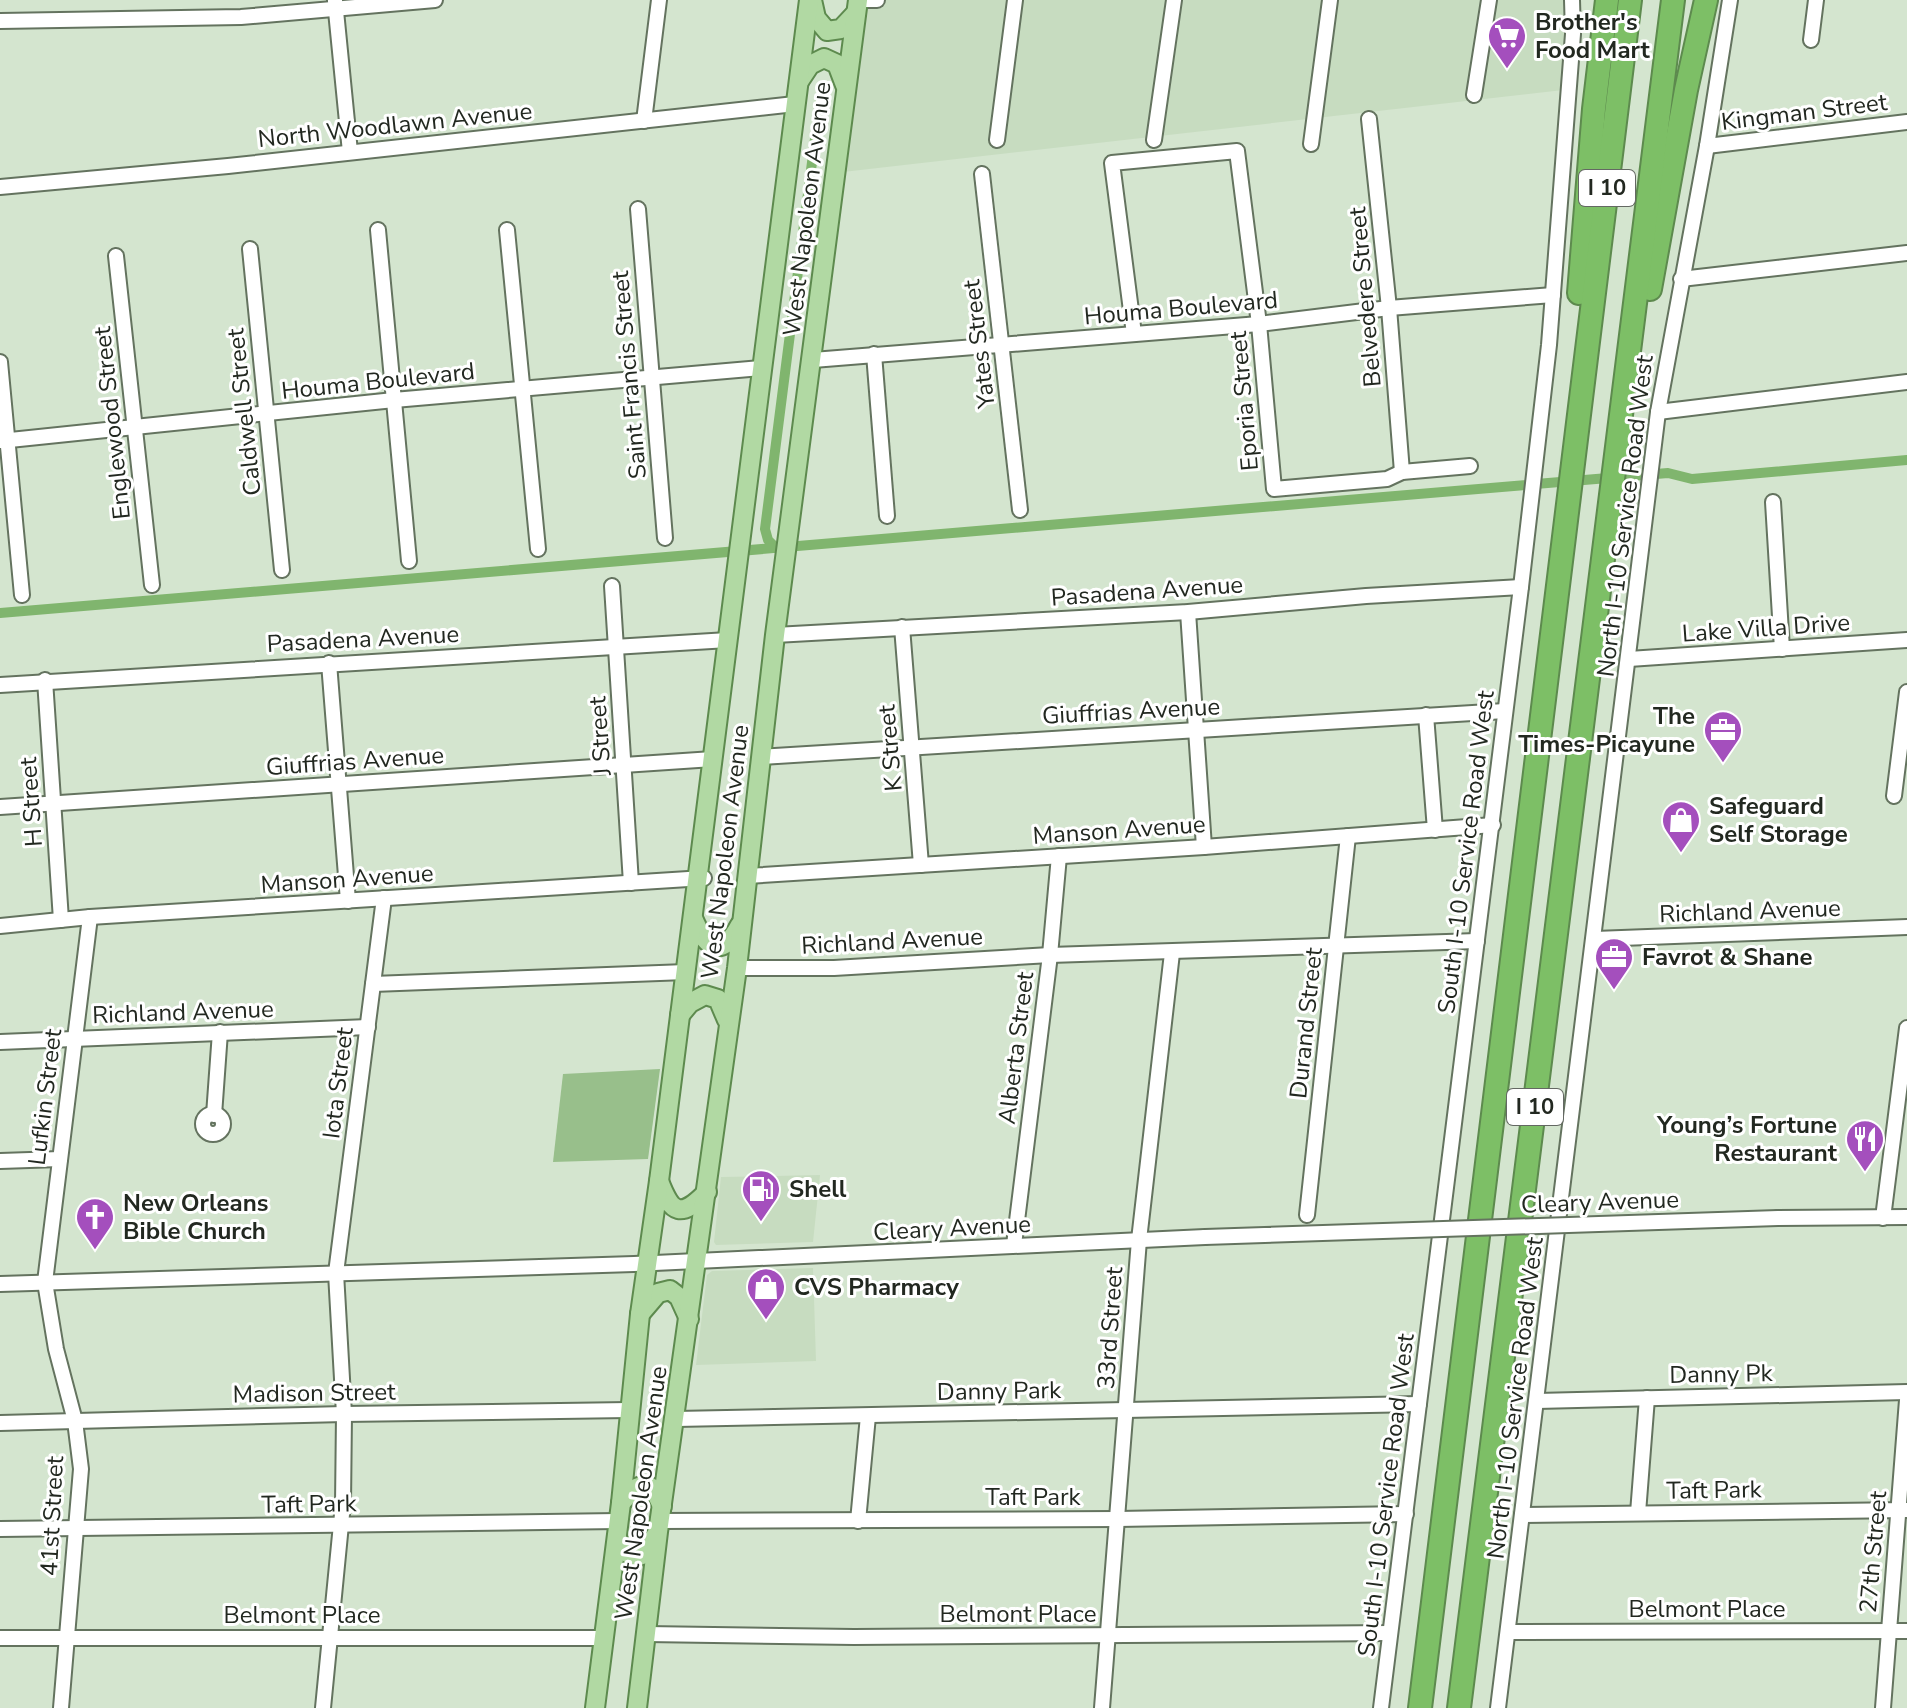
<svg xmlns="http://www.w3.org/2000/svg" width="1907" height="1708" viewBox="0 0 1907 1708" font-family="'Nunito Sans',sans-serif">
	<rect width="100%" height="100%" fill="#d4e5cf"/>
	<g fill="#c7dcc0">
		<path d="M865,0h702l-4,90 -720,82z"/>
		<path d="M820,1175l-7,67 -97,3 -2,-3 7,-65z"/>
		<path d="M813,1268l3,93 -120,4 11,-90 5,-4z"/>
	</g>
	<path fill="#98bf8b" d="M660,1069l-12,90 -95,3 10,-88z"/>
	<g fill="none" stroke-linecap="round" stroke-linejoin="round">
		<g stroke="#80b56e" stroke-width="10">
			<path d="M776,548l-8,-8 -3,-11 55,-429"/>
			<path d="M0,613l1668,-140 24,6 215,-19"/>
		</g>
		<defs>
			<g id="minor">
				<path d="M858,0h19"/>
				<path d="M335,1l15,151"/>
				<path d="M0,21l241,-4 194,-17"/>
				<path d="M1811,40l5,-40"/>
				<path d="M1474,95l15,-95"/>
				<path d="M1369,119l20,189 13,164"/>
				<path d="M644,121l15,-121"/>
				<path d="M997,140l18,-140"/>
				<path d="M1154,140l20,-140"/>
				<path d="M1311,144l19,-144"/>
				<path d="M1707,146l200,-24"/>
				<path d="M982,174l38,336"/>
				<path d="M0,187l228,-21 567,-62"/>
				<path d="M638,209l27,329"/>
				<path d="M378,230l31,331"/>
				<path d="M507,230l31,319"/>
				<path d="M250,249l32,321"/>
				<path d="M116,256l36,329"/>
				<path d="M1681,279l226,-26"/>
				<path d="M1134,334l-22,-171 125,-12 22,173 15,165 113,-10 15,-7 68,-6"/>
				<path d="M874,354l13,162"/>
				<path d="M813,360l446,-36 130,-16 164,-13"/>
				<path d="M0,362l22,233"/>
				<path d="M1658,412l249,-30"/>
				<path d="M0,441l394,-41 367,-32"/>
				<path d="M1773,502l9,147"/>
				<path d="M612,586l19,297"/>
				<path d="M1188,612l16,235"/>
				<path d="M902,627l19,238"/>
				<path d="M775,635l413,-23 178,-16 155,-9"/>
				<path d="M1629,659l278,-19"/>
				<path d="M329,663l19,238"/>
				<path d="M45,680l16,240"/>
				<path d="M0,685l728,-45"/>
				<path d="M1426,715l9,115"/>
				<path d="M760,757l745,-46"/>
				<path d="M1894,796l13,-104"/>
				<path d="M0,807l713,-48"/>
				<path d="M747,876l457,-29 289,-22"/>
				<path d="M0,926l90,-9 614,-39"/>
				<path d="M1595,939l312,-12"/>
				<path d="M737,968h97l216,-13 427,-14"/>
				<path d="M373,984l313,-12"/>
				<path d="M0,1042l368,-15"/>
				<circle cx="213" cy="1124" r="10"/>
				<path d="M214,1115l6,-83"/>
				<path d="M0,1161l60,-2"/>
				<path d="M1307,1215l41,-379"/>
				<path d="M1778,1218l129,-1"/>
				<path d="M1883,1218l24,-190"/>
				<path d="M1014,1245l36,-290 9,-99"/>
				<path d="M0,1284l634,-20 571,-27"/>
				<path d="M1537,1401l370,-9"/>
				<path d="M676,1419l743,-15"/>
				<path d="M0,1423l344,-9 285,-4"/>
				<path d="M1638,1513l9,-115"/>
				<path d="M1522,1515l385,-5"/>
				<path d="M660,1521l458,-2 288,-5"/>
				<path d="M858,1521l10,-105"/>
				<path d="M0,1529l618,-8"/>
				<path d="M1508,1632l399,-1"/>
				<path d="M646,1634l208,3 536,-4"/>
				<path d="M0,1638h604"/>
				<path d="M61,1708l20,-239 -6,-48 -19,-72 -11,-67 45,-365"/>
				<path d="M323,1708l20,-204 1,-90 -8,-141 48,-375"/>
				<path d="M1102,1708l37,-468 33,-287"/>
				<path d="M1381,1708l140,-1121 28,-242 24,-311 -1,-34"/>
				<path d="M1498,1708l160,-1296 49,-266 23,-146"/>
				<path d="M1883,1708l24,-308"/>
			</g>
			<g id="major">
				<path d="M812,0l4,18 11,13 14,-2 15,-16"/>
				<path d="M800,80l10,-15 14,-7 13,6 8,21"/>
				<path d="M693,918c13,31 29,41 47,7"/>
				<path d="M680,1015l10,-12 15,-8 13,4 9,21"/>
				<path d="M659,1181c13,34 22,37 48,11"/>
				<path d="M640,1314l18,-21 12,-3 9,7 10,22"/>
				<path d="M621,1503c10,-11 18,-23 33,-14l8,17"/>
				<path d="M617,1537l4,12 13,8 8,-2 14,-20"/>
				<path d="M595,1708l26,-205 19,-189 19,-133 150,-1181"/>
				<path d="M637,1708l21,-176 79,-564 38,-333 83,-635"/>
			</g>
			<g id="highway">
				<path d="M1650,289l36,-199 20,-90"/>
				<path d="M1579,293l15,-184 13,-109"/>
				<path d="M1420,1708l210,-1708"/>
				<path d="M1459,1708l214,-1708"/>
			</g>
		</defs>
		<use href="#minor" stroke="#64735f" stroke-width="18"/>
		<use href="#major" stroke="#5d8a4e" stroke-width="22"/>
		<use href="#highway" stroke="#5d8a4e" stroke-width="26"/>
		<use href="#minor" stroke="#fff" stroke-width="14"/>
		<use href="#major" stroke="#b1d9a3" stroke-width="18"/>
		<use href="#highway" stroke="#7dbf66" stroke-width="22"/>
		<defs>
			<path id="minor-bridge" d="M1205,1237l573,-19"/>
		</defs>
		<use href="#minor-bridge" stroke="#64735f" stroke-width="18" stroke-linecap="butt"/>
		<use href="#minor-bridge" stroke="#fff" stroke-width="14"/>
	</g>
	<defs>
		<symbol id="supermarket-pin" viewBox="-11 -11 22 30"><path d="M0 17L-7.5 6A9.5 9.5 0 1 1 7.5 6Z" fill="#a44fbd" stroke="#fff"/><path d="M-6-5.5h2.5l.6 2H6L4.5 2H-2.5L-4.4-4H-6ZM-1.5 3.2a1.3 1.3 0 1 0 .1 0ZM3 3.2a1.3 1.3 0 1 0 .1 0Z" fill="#fff"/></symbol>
		<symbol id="office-pin" viewBox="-11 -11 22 30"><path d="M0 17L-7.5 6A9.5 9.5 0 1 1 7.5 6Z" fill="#a44fbd" stroke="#fff"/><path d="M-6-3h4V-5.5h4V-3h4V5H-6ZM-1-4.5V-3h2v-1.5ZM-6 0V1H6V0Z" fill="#fff"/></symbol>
		<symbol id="shop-pin" viewBox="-11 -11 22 30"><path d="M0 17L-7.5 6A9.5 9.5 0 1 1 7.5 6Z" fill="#a44fbd" stroke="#fff"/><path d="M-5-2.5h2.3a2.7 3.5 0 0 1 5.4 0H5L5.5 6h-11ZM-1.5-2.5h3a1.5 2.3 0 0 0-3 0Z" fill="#fff"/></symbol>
		<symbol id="restaurant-pin" viewBox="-11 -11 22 30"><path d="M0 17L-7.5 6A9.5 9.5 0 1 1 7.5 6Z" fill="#a44fbd" stroke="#fff"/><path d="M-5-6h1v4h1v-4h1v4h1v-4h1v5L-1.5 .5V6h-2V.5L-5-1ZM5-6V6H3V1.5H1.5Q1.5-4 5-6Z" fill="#fff"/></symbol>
		<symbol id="fuel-pin" viewBox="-11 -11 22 30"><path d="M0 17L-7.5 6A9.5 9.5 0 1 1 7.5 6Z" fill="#a44fbd" stroke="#fff"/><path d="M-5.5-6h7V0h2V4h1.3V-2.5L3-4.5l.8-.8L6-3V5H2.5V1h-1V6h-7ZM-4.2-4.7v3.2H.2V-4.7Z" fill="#fff"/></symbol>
		<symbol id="church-pin" viewBox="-11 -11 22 30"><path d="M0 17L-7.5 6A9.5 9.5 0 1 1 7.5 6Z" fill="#a44fbd" stroke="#fff"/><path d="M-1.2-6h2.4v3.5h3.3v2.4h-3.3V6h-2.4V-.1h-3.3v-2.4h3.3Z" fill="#fff"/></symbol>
	</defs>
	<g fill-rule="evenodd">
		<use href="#supermarket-pin" x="1485" y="14" width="44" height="60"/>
		<use href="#office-pin" x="1701" y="708" width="44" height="60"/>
		<use href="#shop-pin" x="1659" y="798" width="44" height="60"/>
		<use href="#office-pin" x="1592" y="935" width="44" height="60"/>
		<use href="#restaurant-pin" x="1843" y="1117" width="44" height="60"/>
		<use href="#fuel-pin" x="739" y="1167" width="44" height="60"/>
		<use href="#church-pin" x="73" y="1195" width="44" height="60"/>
		<use href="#shop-pin" x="744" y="1265" width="44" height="60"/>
	</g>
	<g text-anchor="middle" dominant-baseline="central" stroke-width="6" stroke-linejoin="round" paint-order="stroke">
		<g fill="#fff" stroke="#646863" stroke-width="2">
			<rect x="1579" y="170" width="56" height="36" rx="6"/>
			<rect x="1507" y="1089" width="56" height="36" rx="6"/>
		</g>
		<g font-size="22" font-weight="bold" fill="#222820">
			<text x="1607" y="188">I 10</text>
			<text x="1535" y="1107">I 10</text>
		</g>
		<g font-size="24" font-weight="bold" fill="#222820" stroke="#fff" text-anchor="start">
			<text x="1535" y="22">Brother's<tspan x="1535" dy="28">Food Mart</tspan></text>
			<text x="1695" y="716" text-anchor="end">The<tspan x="1695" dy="28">Times-Picayune</tspan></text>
			<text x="1709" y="806">Safeguard<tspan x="1709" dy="28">Self Storage</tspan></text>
			<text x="1642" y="957">Favrot &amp; Shane</text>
			<text x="1837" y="1125" text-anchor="end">Young’s Fortune<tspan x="1837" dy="28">Restaurant</tspan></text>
			<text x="789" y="1189">Shell</text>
			<text x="123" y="1203">New Orleans<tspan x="123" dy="28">Bible Church</tspan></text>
			<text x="794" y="1287">CVS Pharmacy</text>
		</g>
		<g font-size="24" fill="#222820" stroke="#fff">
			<text transform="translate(1804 112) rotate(-7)">Kingman Street</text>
			<text transform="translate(395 125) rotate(-6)">North Woodlawn Avenue</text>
			<text transform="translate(807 209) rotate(-83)">West Napoleon Avenue</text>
			<text transform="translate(1365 297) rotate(-95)">Belvedere Street</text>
			<text transform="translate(1181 308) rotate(-5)">Houma Boulevard</text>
			<text transform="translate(979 344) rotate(-97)">Yates Street</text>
			<text transform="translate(629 375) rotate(-95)">Saint Francis Street</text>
			<text transform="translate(378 381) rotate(-6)">Houma Boulevard</text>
			<text transform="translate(1244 401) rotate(-95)">Eporia Street</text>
			<text transform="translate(244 412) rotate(-96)">Caldwell Street</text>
			<text transform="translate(112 423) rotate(-96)">Englewood Street</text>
			<text transform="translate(1625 516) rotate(-83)">North I-10 Service Road West</text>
			<text transform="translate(1147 591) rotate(-4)">Pasadena Avenue</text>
			<text transform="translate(1766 628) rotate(-4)">Lake Villa Drive</text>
			<text transform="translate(363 639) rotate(-3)">Pasadena Avenue</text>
			<text transform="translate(1131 711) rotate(-3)">Giuffrias Avenue</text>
			<text transform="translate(600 736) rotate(-94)">J Street</text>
			<text transform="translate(890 748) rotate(-95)">K Street</text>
			<text transform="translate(355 761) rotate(-4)">Giuffrias Avenue</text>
			<text transform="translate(31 802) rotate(-94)">H Street</text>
			<text transform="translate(1119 830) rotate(-4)">Manson Avenue</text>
			<text transform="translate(725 852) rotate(-83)">West Napoleon Avenue</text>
			<text transform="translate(1466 852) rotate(-83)">South I-10 Service Road West</text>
			<text transform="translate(347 879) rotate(-4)">Manson Avenue</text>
			<text transform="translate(1750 911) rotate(-2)">Richland Avenue</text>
			<text transform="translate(892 941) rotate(-3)">Richland Avenue</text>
			<text transform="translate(183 1012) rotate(-2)">Richland Avenue</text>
			<text transform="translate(1306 1023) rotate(-84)">Durand Street</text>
			<text transform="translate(1016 1048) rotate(-83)">Alberta Street</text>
			<text transform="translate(338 1083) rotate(-83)">Iota Street</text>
			<text transform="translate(45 1097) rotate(-83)">Lufkin Street</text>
			<text transform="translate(1600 1202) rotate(-2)">Cleary Avenue</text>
			<text transform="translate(952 1228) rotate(-3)">Cleary Avenue</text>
			<text transform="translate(1110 1328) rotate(-86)">33rd Street</text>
			<text transform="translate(1721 1374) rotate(-1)">Danny Pk</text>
			<text transform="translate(999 1391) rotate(-1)">Danny Park</text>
			<text transform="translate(314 1393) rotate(-1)">Madison Street</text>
			<text transform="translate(1515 1398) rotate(-83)">North I-10 Service Road West</text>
			<text transform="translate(1714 1490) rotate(-1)">Taft Park</text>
			<text transform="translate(641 1493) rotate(-82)">West Napoleon Avenue</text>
			<text transform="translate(1386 1495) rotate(-83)">South I-10 Service Road West</text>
			<text x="1033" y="1497">Taft Park</text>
			<text transform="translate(309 1504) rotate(-1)">Taft Park</text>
			<text transform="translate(52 1516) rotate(-87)">41st Street</text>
			<text transform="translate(1873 1552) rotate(-85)">27th Street</text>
			<text x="1707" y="1609">Belmont Place</text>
			<text x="1018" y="1614">Belmont Place</text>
			<text x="302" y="1615">Belmont Place</text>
		</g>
	</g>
</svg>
